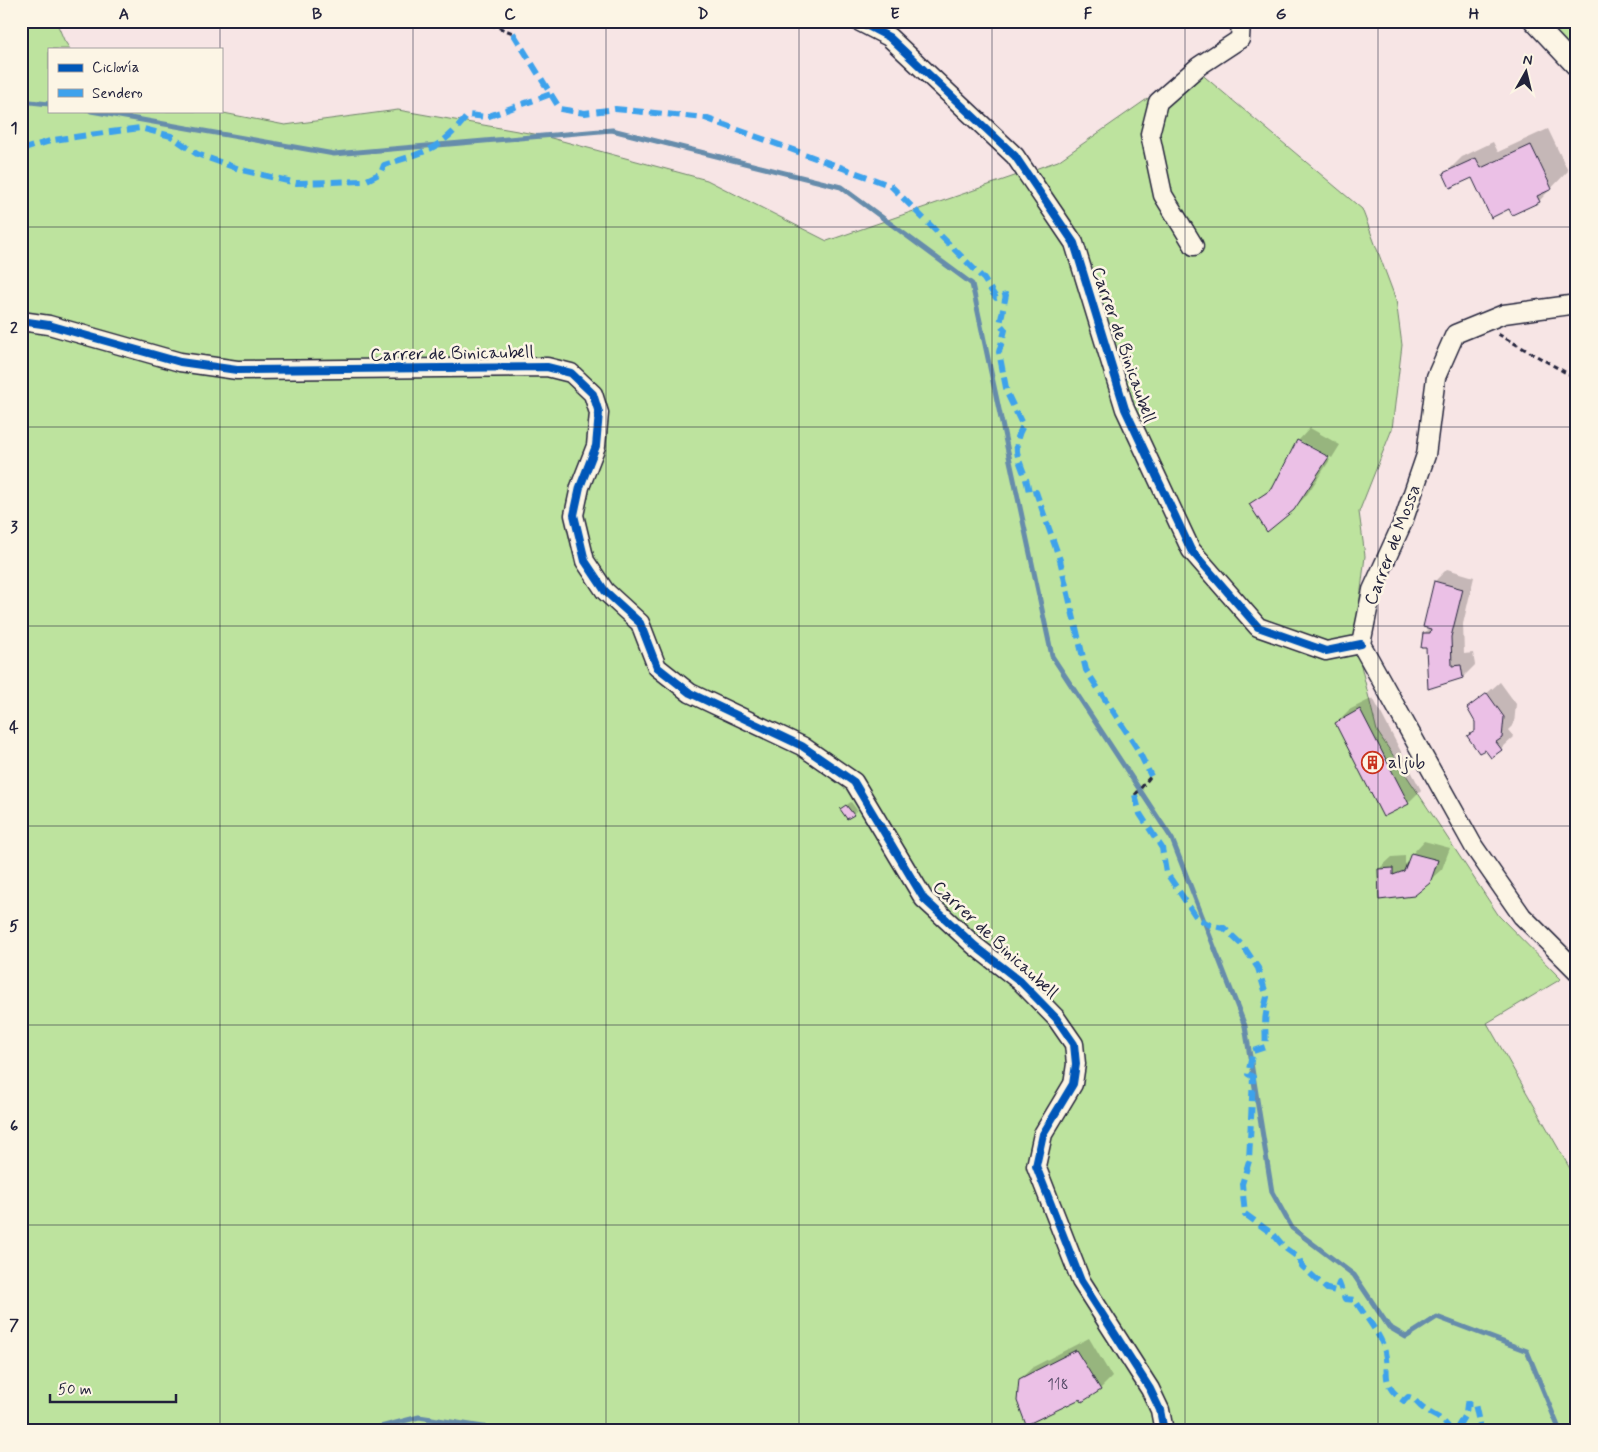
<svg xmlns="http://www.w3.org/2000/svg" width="1598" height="1452" viewBox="0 0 1598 1452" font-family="Mynerve,sans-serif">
	<rect width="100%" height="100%" fill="#f7e5e5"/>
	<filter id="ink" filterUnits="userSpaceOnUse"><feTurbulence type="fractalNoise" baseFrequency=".02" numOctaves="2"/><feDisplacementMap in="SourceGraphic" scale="10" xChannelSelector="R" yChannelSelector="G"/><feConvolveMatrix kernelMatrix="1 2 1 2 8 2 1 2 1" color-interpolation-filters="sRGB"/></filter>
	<g filter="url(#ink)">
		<g fill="#bde39e" stroke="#70826c">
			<path d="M21,21h35l8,19 6,9h-21v62h164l72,14 113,-15 142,25 167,45 120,61 231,-80 135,-94 169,142 34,91 6,45 -10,84 -33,83 6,44 -10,85 22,90 122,185 62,63 -74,44 90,158v250h-1556z"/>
			<path d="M1545,21h32v26l-27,-7z"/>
		</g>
		<g fill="#0003">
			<path d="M1548,129l20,42 -29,30 -29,7 -37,-32 -28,-2 17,-17 31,-15 5,10z"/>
			<path d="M1310,428l30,17 -8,13 -31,-17v3l29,16 -24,36 -13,13 -42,-4 26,-22 21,-42z"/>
			<path d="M1447,569l27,8 -11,47 1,30 9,-1 2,12 -12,12 -35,-30 -4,-14 6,-6 5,-46z"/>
			<path d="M1500,682l16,22 -2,20 -6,6 6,7 -13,12 -16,-1 -16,-11 7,-8v-7l-7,-13z"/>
			<path d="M1373,698l48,92 -13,13 -72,-80 13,-13z"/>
			<path d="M851,802l6,8 -4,4 -8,-8z"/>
			<path d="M1424,841l26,7 -8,21 -29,26 -34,-26 13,-12 13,-1v8l4,-2 3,-8z"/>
			<path d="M1089,1338l23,39 -12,12 -80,-10 13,-12z"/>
			<path d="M1055,1423h38v8h-45z"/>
		</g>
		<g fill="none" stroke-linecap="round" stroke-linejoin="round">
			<g stroke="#668cab" stroke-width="5">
				<path d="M21,101l28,3"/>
				<path d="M91,111l243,43 278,-24 229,57 131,97 80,372 120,183 73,187 27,166 20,36 62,47 35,52 17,10 31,-20 90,34 33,80"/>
				<path d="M205,1431l9,-5 2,5"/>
				<path d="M365,1431l54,-14 90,14"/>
			</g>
		</g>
		<g fill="#ebc0e6" stroke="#22223b">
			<path d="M1531,145l21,44 -15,7 3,6 -28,13 -3,-6 -18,9 -19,-40 -22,10 -7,-15 33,-15 5,10z"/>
			<path d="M1297,440l32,17 -35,53 -27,22 -18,-28 23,-15z"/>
			<path d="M1434,581l29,8 -12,48 1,29 9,-1 2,13 -35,11 -2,-41h-5l2,-15h7l1,-4 -8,-2z"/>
			<path d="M1487,693l17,24 -2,21 -6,4 6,8 -11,8 -6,-8 -6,3 -12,-17 8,-5v-9l-8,-14z"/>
			<path d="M1360,709l49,95 -26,13 -48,-94z"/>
			<path d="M846,805l8,10 -7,4 -7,-10z"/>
			<path d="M1411,853l27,7 -8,23 -16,13 -35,4 -1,-31 15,-1v7l11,-4z"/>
			<path d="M1076,1350l25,40 -19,12 -2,-3 -54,26 -9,-24 2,-22z"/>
		</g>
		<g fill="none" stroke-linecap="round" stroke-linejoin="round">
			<defs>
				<g id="minor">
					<path d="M858,21l31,16 126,119 59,87 51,166 66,141 67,77 68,24 35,-7"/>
					<path d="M1533,21l44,47"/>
					<path d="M1194,246l-31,-51 -13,-61 8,-32 41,-36 41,-27 1,-18"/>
					<path d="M1577,304l-73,10 -49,20 -19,43 -10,78 -23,67 -31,68 -11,54 113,203 48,69 55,55"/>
					<path d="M21,321l28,4 131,37 57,8 310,-3 24,6 22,21 6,19 -3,33 -16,41 -6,28 11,46 20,30 35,32 17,44 33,26 112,53 52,36 70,117 51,47 45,35 36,37 18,26 2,20 -3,20 -30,50 -7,32 45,115 69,108 10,21 4,21"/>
				</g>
			</defs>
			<use href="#minor" stroke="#22223b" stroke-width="21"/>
			<g stroke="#22223b" stroke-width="3" stroke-dasharray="5 4" stroke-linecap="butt">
				<path d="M482,21l31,12"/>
				<path d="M1498,334l79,45"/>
				<path d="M1135,795l16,-19"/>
			</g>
			<use href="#minor" stroke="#fcf5e5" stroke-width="18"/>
			<g stroke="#3ea2ec" stroke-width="6" stroke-dasharray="12 6" stroke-linecap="butt">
				<path d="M513,33l47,76 25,4 30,-4 90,9 168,61 18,7 93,93 12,19 10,-3 -6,29 5,6 -6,22 8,41 16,33c-16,27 3,40 6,67l7,-1 24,68 26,110 51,78 14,28"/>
				<path d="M21,150l32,-10 87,-12 31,8 26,18 45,16 54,13 69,-2 16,-8 3,-8c40,-13 57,-15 84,-50l18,2 65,-23"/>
				<path d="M1135,795l5,19 22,34 4,24 31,46 15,8 12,2 20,19 14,21 9,29 -3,12h3c-4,14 0,24 -2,38l-12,4 -5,23 5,3 -4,84 -7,23 3,30 29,21 11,13 14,10 3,8 25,23 9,2 3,-8 6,16 10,1c9,15 24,32 29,48 7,25 -6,35 20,53l4,-4c8,1 9,8 16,12 12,9 15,6 26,20l6,1 10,-17 1,-9h8l6,27"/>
			</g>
			<defs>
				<g id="cycleway">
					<path d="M858,21l31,16 126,119 59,87 51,166 66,141 67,77 68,24 35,-7"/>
					<path d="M21,321l28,4 131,37 57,8 310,-3 24,6 22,21 6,19 -3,33 -16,41 -6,28 11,46 20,30 35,32 17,44 33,26 112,53 52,36 70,117 51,47 45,35 36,37 18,26 2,20 -3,20 -30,50 -7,32 45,115 69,108 10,21 4,21"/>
				</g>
			</defs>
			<use href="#cycleway" stroke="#fcf5e5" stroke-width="11"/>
			<use href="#cycleway" stroke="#0057b8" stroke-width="8"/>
		</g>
	</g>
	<path fill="none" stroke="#22223b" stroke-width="1" stroke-opacity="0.55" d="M220,21v28M413,21v1410M606,21v1410M799,21v1410M992,21v1410M1185,21v1410M1378,21v1410M220,111v1320M21,227h1556M21,427h1556M21,626h1556M21,826h1556M21,1025h1556M21,1225h1556"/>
	<defs>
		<symbol id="building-ring" viewBox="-11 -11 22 22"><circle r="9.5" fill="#fcf5e5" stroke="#c8321e" stroke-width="1.5"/><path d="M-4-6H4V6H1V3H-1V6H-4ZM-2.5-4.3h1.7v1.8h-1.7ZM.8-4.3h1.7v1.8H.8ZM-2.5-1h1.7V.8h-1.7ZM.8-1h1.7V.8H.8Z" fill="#c8321e"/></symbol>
	</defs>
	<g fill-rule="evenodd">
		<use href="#building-ring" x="1360" y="750" width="25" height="25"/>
	</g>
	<g text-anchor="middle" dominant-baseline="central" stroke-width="5" stroke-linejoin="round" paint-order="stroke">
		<g font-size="15" fill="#544a66">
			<text x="1058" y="1385">118</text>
		</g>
		<g font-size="18" fill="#22223b" stroke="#fcf5e5">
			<text transform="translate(1123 345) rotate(71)">Carrer de Binicaubell</text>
			<text transform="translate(452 354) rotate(-1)">Carrer de Binicaubell</text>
			<text transform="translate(1393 545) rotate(-69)">Carrer de Mossa</text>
			<text transform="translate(995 940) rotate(43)">Carrer de Binicaubell</text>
		</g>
		<g font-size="18" fill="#22223b" stroke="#fcf5e5" text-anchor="start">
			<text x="1388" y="763">aljub</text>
		</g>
	</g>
	<rect width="1598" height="1452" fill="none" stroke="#fcf5e5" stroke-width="55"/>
	<rect x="48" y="48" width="175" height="65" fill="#fcf5e5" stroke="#a5a1a1"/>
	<rect x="58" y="64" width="25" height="8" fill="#0057b8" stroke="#a5a1a1"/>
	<text x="92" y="72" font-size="15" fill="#22223b">Ciclovía</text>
	<rect x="58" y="89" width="25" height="8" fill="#3ea2ec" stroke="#a5a1a1"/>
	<text x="92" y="98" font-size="15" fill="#22223b">Sendero</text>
	<g transform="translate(1526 72) rotate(8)" stroke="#fcf5e5" stroke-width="4" paint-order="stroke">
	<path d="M0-4L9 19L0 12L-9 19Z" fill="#22223b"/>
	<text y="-8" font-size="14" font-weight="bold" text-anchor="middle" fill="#22223b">N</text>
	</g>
	<path d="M50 1394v8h126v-8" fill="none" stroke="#22223b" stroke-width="2.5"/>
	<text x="58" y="1394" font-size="15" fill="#22223b" stroke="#fcf5e5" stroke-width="4" paint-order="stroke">50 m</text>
	<rect x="28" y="28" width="1542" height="1396" fill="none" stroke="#22223b" stroke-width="2"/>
	<g font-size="16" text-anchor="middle" font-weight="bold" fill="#22223b">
		<text x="124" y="19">A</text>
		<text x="317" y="19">B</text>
		<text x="510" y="19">C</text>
		<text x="703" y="19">D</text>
		<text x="895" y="19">E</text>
		<text x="1088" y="19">F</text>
		<text x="1281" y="19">G</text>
		<text x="1474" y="19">H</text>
		<text x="14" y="133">1</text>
		<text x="14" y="333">2</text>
		<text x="14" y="532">3</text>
		<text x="14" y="732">4</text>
		<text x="14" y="931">5</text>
		<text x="14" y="1131">6</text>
		<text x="14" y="1330">7</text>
	</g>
</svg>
